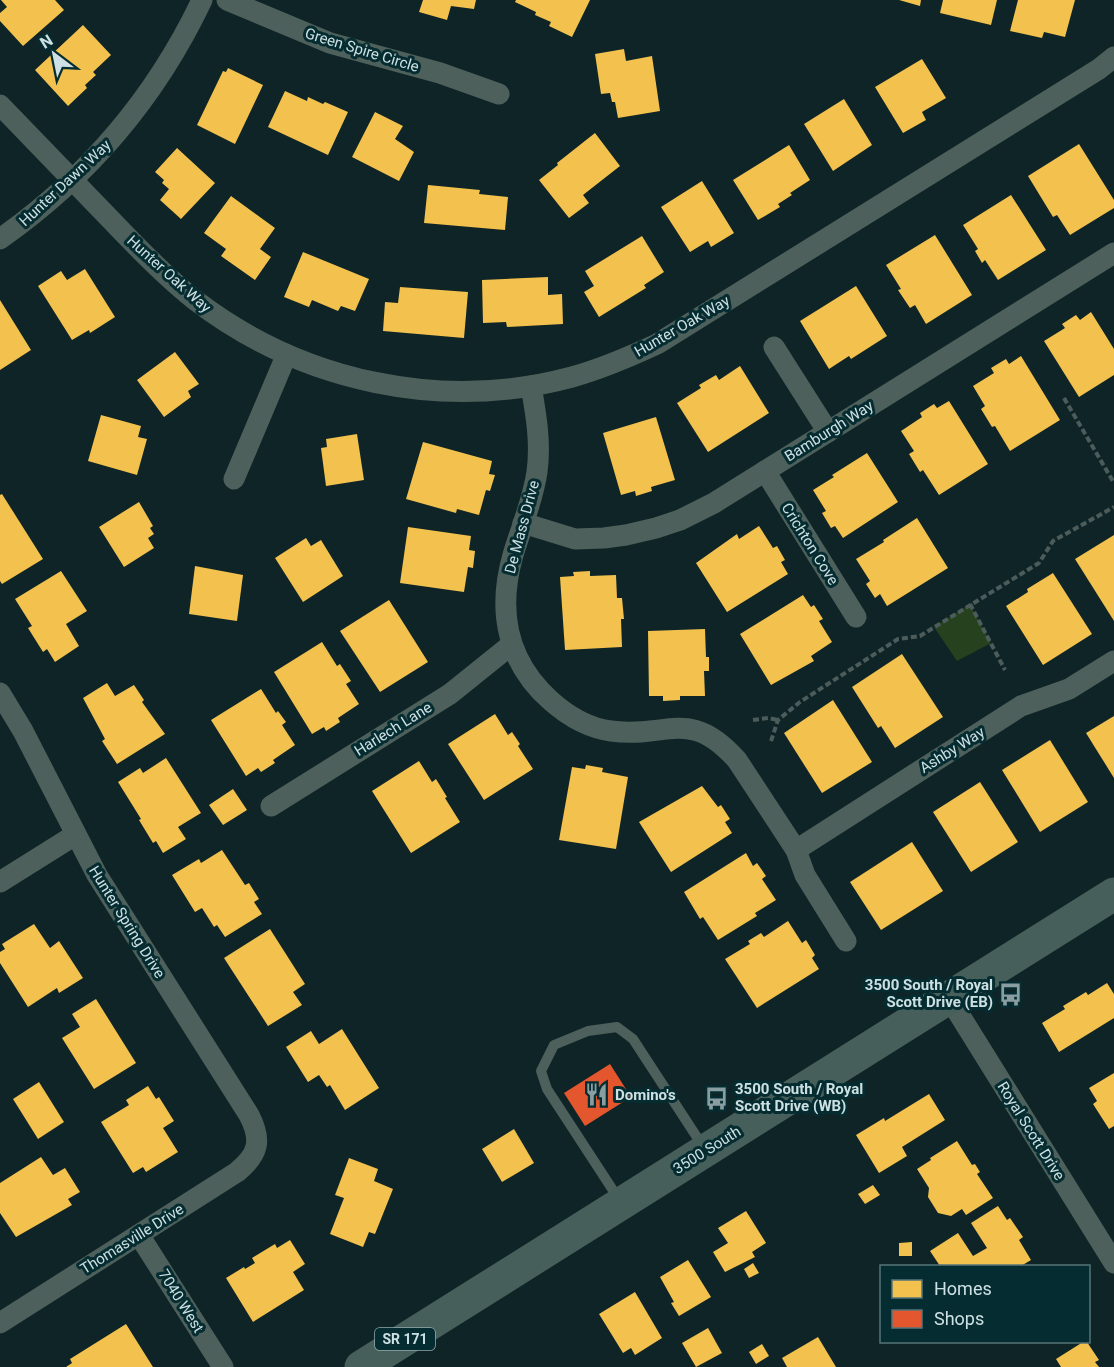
<svg xmlns="http://www.w3.org/2000/svg" width="1114" height="1367" viewBox="0 0 1114 1367" font-family="Roboto,sans-serif">
	<rect width="100%" height="100%" fill="#0f2426"/>
	<path fill="#26411d" d="M970,604l21,39 -34,18 -23,-34z"/>
	<g fill="#f2c14e">
		<path d="M1,0h54l9,10 -41,36 -23,-25v-8l7,-6z"/>
		<path d="M423,0h53l-2,9 -23,-3 -4,14 -28,-8z"/>
		<path d="M516,0h74l-18,37 -23,-11 2,-4 -16,-7 1,-3 -21,-10z"/>
		<path d="M899,0h22l-1,6z"/>
		<path d="M943,0h54l-6,25 -51,-12z"/>
		<path d="M1018,0h57l-10,37 -21,-5 -2,6 -32,-7z"/>
		<path d="M83,25l28,30 -18,17 3,3 -11,10 2,3 -19,18 -33,-36z"/>
		<path d="M624,49l2,12 26,-5 8,55 -42,7 -3,-16h-3l-2,-9 -9,1 -6,-40z"/>
		<path d="M922,59l24,39 -24,14 4,8 -23,13 -28,-46z"/>
		<path d="M228,68l35,17 -28,59 -38,-19 26,-54 3,1z"/>
		<path d="M285,91l22,10 1,-4 15,7 2,-2 23,10 -20,43 -60,-28z"/>
		<path d="M844,99l28,46 -39,26 -29,-47z"/>
		<path d="M375,112l28,14 -8,13 19,13 -15,29 -47,-24z"/>
		<path d="M595,133l25,33 -37,29 6,8 -20,15 -30,-38 19,-15 -1,-2z"/>
		<path d="M1079,144l35,56v8l-44,27 -13,-20 -4,2 -25,-41z"/>
		<path d="M789,145l21,35 -20,13 2,2 -14,9 2,3 -22,13 -25,-40z"/>
		<path d="M177,148l38,35 -34,36 -21,-19 9,-11 -7,-6 2,-3 -9,-8z"/>
		<path d="M702,181l32,52 -23,14 -3,-6 -18,11 -29,-45z"/>
		<path d="M428,185l52,5 -1,4 29,3 -3,33 -81,-7z"/>
		<path d="M1011,195l35,55 -48,30 -13,-20 -3,3 -7,-12 3,-2 -15,-24z"/>
		<path d="M231,196l44,32 -15,21 11,8 -16,23 -34,-24 5,-7 -22,-16z"/>
		<path d="M935,235l37,60 -46,29 -11,-19 -5,3 -12,-18 3,-1 -15,-24z"/>
		<path d="M642,236l22,36 -20,13 2,3 -47,29 -15,-25 10,-6 -9,-15z"/>
		<path d="M303,252l66,27 -14,32 -14,-5 -3,5 -26,-11 -3,7 -25,-10z"/>
		<path d="M85,269l30,48 -25,16 -1,-3 -17,10 -34,-54 23,-15 6,9z"/>
		<path d="M548,277v18l14,-1 1,30 -56,3 -1,-5 -23,1 -1,-43z"/>
		<path d="M856,286l31,50 -36,23 -2,-3 -20,13 -29,-48z"/>
		<path d="M400,287l68,5 -4,46 -81,-7 2,-29 13,1z"/>
		<path d="M0,300l31,50 -31,20z"/>
		<path d="M1091,312l23,37v26l-35,22 -35,-56 21,-13 -3,-4 14,-9 4,5z"/>
		<path d="M175,352l24,32 -11,7 3,6 -27,20 -27,-37z"/>
		<path d="M1021,356l39,64 -50,31 -15,-25 -3,1 -11,-18 4,-3 -12,-20 21,-13 -3,-5 15,-9 3,5z"/>
		<path d="M740,366l29,47 -61,39 -31,-49 24,-15 -2,-3 17,-10 3,5z"/>
		<path d="M949,401l39,63 -49,31 -16,-25 -3,2 -11,-18 5,-3 -13,-20 21,-14 -2,-4 14,-9 3,4z"/>
		<path d="M101,415l40,11 -3,11 9,2 -10,36 -49,-14z"/>
		<path d="M656,417l19,63 -24,7 1,4 -16,5 -1,-5 -14,4 -18,-62z"/>
		<path d="M357,434l7,46 -38,6 -5,-38 6,-1 -1,-8z"/>
		<path d="M423,442l69,19 -3,13 6,1 -5,16 -4,-1 -7,25 -22,-6 -1,4 -50,-14z"/>
		<path d="M867,453l31,49 -55,36 -8,-12 -4,2 -9,-15 4,-2 -13,-21 21,-13 -2,-2z"/>
		<path d="M2,494l41,65 -41,25 -2,-3v-86z"/>
		<path d="M139,502l14,24 -3,2 4,6 -6,4 6,10 -30,19 -25,-40z"/>
		<path d="M917,518l31,50 -61,38 -7,-12 -5,4 -9,-14 4,-3 -14,-22 28,-17 -1,-2z"/>
		<path d="M759,526l14,22 4,-2 8,14 -4,2 7,12 -61,38 -31,-49 41,-29 2,5z"/>
		<path d="M408,527l63,9 -2,14 6,1 -2,17 -5,-1 -4,25 -64,-9z"/>
		<path d="M1114,535v86l-39,-62z"/>
		<path d="M306,538l5,8 10,-6 22,36 -40,26 -28,-44z"/>
		<path d="M195,566l48,9 -6,46 -48,-7z"/>
		<path d="M61,571l26,40 -21,13 13,22 -24,16 -8,-13 -4,3 -15,-24 4,-2 -17,-27z"/>
		<path d="M590,571v5l26,-1 1,23h5l2,21h-3l1,28 -57,3 -5,-73 14,-1 -1,-4z"/>
		<path d="M1053,573l39,61 -49,31 -37,-59 22,-14 -1,-3z"/>
		<path d="M803,595l8,12 3,-2 9,14 -4,2 13,21 -21,14 3,5 -43,24 -31,-51z"/>
		<path d="M389,600l39,62 -48,30 -40,-61z"/>
		<path d="M705,629l1,28h3v14h-5l1,25h-25v4l-17,1v-5h-14l-1,-65z"/>
		<path d="M322,642l15,24 3,-2 11,17 -5,3 13,20 -21,14 2,4 -14,9 -2,-4 -12,7 -38,-62z"/>
		<path d="M902,654l41,63 -48,31 -14,-22 -3,2 -26,-41z"/>
		<path d="M107,683l8,13 19,-11 10,15 -2,2 23,32 -48,30 -15,-23 3,-2 -22,-41z"/>
		<path d="M261,689l15,24 2,-2 8,11 -4,3 13,20 -22,15 2,3 -14,9 -3,-4 -12,8 -35,-56z"/>
		<path d="M833,700l39,62 -50,31 -38,-60z"/>
		<path d="M495,714l13,21 4,-3 8,12 -2,2 15,23 -49,31 -36,-56z"/>
		<path d="M1114,716v62l-28,-45z"/>
		<path d="M1050,740l38,62 -48,30 -38,-62z"/>
		<path d="M166,758l35,55 -23,14 8,12 -23,14 -7,-12 -3,2 -14,-23 2,-1 -23,-37 22,-14 3,5z"/>
		<path d="M419,761l13,21 4,-3 11,18 -2,1 15,24 -49,31 -39,-62z"/>
		<path d="M586,765l17,3 -1,4 26,5 -12,72 -57,-9 13,-73 13,2z"/>
		<path d="M980,782l38,60 -47,30 -38,-60z"/>
		<path d="M702,786l16,21 3,-2 9,14 -5,3 7,11 -61,39 -32,-50z"/>
		<path d="M233,789l14,21 -24,15 -14,-20z"/>
		<path d="M912,842l31,49 -62,39 -31,-48z"/>
		<path d="M222,850l23,35 4,-2 10,16 -5,3 8,12 -37,23 -8,-12 -3,2 -12,-19 -7,4 -23,-37 27,-16 2,4z"/>
		<path d="M746,853l7,13 4,-3 9,13 -4,3 14,21 -21,13 2,3 -39,24 -15,-23 -3,2 -16,-27z"/>
		<path d="M788,921l14,22 4,-3 9,15 -3,3 7,11 -62,39 -32,-49 25,-15 -2,-3 13,-8 3,4z"/>
		<path d="M34,924l16,24 9,-7 24,37 -24,15 -2,-5 -29,19 -28,-44v-11l5,-3 -3,-5z"/>
		<path d="M270,929l35,55 -12,8 9,13 -34,21 -44,-68z"/>
		<path d="M1107,983l7,11v24l-55,34 -17,-29 23,-14 -2,-3 23,-14 2,3z"/>
		<path d="M96,999l40,64 -42,26 -32,-51 18,-11 -8,-13z"/>
		<path d="M342,1029l37,59 -34,22 -15,-25 -3,2 -8,-12 -11,7 -22,-35 25,-16 8,13z"/>
		<path d="M1114,1073v53l-5,3 -16,-25 4,-3 -8,-13z"/>
		<path d="M39,1082l25,40 -26,17 -25,-40z"/>
		<path d="M148,1086l8,13 3,-2 15,24 -11,7 15,24 -32,20 -3,-5 -10,6 -32,-51 28,-17 -3,-5z"/>
		<path d="M929,1094l16,26 -43,27 5,9 -28,17 -23,-38 28,-17 1,3z"/>
		<path d="M514,1129l20,34 -32,19 -20,-33z"/>
		<path d="M957,1141l15,24 3,-1 5,8 -3,2 16,24 -27,17 -4,-6 -11,7 -13,-3 -10,-16 1,-9 -12,-19 14,-9 -1,-2z"/>
		<path d="M41,1157l12,18 12,-7 15,24 -12,7 4,6 -56,32 -16,-24v-30z"/>
		<path d="M349,1158l29,11 -4,12 19,8 -18,45 -6,-2 -6,15 -33,-13 14,-36 -9,-3z"/>
		<path d="M873,1185l7,10 -15,9 -7,-10z"/>
		<path d="M998,1206l9,14 3,-2 13,19 -4,3 12,20 -10,6h-81l-10,-15 28,-18 15,23 14,-8 -16,-25z"/>
		<path d="M746,1211l20,32 -14,9 3,5 -30,15 -12,-20 15,-9 -10,-15z"/>
		<path d="M290,1240l15,24 -12,8 11,18 -51,32 -27,-44 18,-11 1,2 10,-6 -3,-5 23,-14 2,4z"/>
		<path d="M912,1242v14h-13v-13z"/>
		<path d="M688,1260l23,37 -32,19 -8,-13 3,-1 -14,-25z"/>
		<path d="M753,1263l6,10 -10,5 -5,-9z"/>
		<path d="M635,1292l27,46 -27,17 -4,-7 -8,5 -24,-39z"/>
		<path d="M126,1324l27,43h-87l6,-4 -2,-4z"/>
		<path d="M708,1328l14,25 -26,14 -14,-24z"/>
		<path d="M818,1337l18,30h-49l-5,-9z"/>
		<path d="M1083,1342h4l12,18 -4,2 4,5h-38l-5,-8z"/>
		<path d="M762,1344l7,12 -13,8 -7,-12z"/>
	</g>
	<path fill="#e4572e" d="M610,1064l21,33 -46,29 -21,-33z"/>
	<g fill="none" stroke-linecap="round" stroke-linejoin="round">
		<g stroke="#4c5c5b" stroke-width="4" stroke-dasharray="6 3" stroke-linecap="butt">
			<path d="M1064,398l50,85"/>
			<path d="M970,604l35,66"/>
			<path d="M753,720l15,-2 10,2"/>
			<path d="M771,741l7,-21 22,-18 98,-63 22,-3 119,-73 14,-22 61,-34"/>
		</g>
		<path stroke="#4d605b" stroke-width="10" d="M620,1201l-73,-112 -6,-18 13,-26 34,-14 29,-4 16,12 71,109"/>
		<g stroke="#4d605b" stroke-width="21">
			<path d="M227,0l103,43 110,30 59,21"/>
			<path d="M0,105c38,39 75,78 113,117 26,27 53,55 82,78 107,82 247,112 377,77 29,-8 57,-20 85,-33l442,-275 15,-12"/>
			<path d="M0,239c88,-62 156,-142 202,-239"/>
			<path d="M774,347l54,85"/>
			<path d="M531,386c5,28 10,57 6,86 -4,28 -16,56 -24,83 -16,56 -6,107 38,146 17,15 37,27 60,30 56,8 78,-25 126,29l59,90 9,25 41,66"/>
			<path d="M765,471l91,146"/>
			<path d="M234,479l52,-123"/>
			<path d="M523,523l52,16 29,-1 22,-3 30,-7 24,-8 34,-17 400,-250"/>
			<path d="M0,693l23,38 74,144 152,240c13,25 10,39 -12,57l-237,151"/>
			<path d="M271,806l179,-112 61,-49"/>
			<path d="M796,850l225,-144 48,-17 45,-28"/>
			<path d="M0,882l75,-47"/>
			<path d="M949,998l165,265"/>
			<path d="M139,1235l84,132"/>
		</g>
		<path stroke="#465f5a" stroke-width="33" d="M361,1367l753,-473"/>
	</g>
	<defs>
		<symbol id="bus-bare" viewBox="-9 -9 18 18"><path d="M-5-6H5V4H4V6H2V4H-2V6H-4V4H-5ZM-3.5-4V0h7V-4ZM-3.5 1.2v1.5H-2V1.2ZM2 1.2v1.5H3.5V1.2Z" fill="#8a9ea1" stroke="#052c30" stroke-width="2.5" paint-order="stroke"/></symbol>
		<symbol id="restaurant-bare" viewBox="-9 -9 18 18"><path d="M-5-6h1v4h1v-4h1v4h1v-4h1v5L-1.5 .5V6h-2V.5L-5-1ZM5-6V6H3V1.5H1.5Q1.5-4 5-6Z" fill="#8a9ea1" stroke="#052c30" stroke-width="2.5" paint-order="stroke"/></symbol>
	</defs>
	<g fill-rule="evenodd">
		<use href="#bus-bare" x="994" y="978" width="33" height="33"/>
		<use href="#restaurant-bare" x="580" y="1078" width="33" height="33"/>
		<use href="#bus-bare" x="700" y="1082" width="33" height="33"/>
	</g>
	<g text-anchor="middle" dominant-baseline="central" stroke-width="6" stroke-linejoin="round" paint-order="stroke">
		<rect fill="#052c30" stroke="#91aaad" stroke-width="1.5" x="375" y="1328" width="60" height="22" rx="4.5"/>
		<g font-size="14" font-weight="bold" fill="#cde0e3">
			<text x="405" y="1339">SR 171</text>
		</g>
		<g font-size="15" fill="#cde0e3" stroke="#052c30">
			<text transform="translate(362 50) rotate(17)">Green Spire Circle</text>
			<text transform="translate(65 183) rotate(-43)">Hunter Dawn Way</text>
			<text transform="translate(169 274) rotate(42)">Hunter Oak Way</text>
			<text transform="translate(682 326) rotate(-30)">Hunter Oak Way</text>
			<text transform="translate(829 431) rotate(-32)">Bamburgh Way</text>
			<text transform="translate(522 527) rotate(-75)">De Mass Drive</text>
			<text transform="translate(810 544) rotate(58)">Crichton Cove</text>
			<text transform="translate(393 729) rotate(-32)">Harlech Lane</text>
			<text transform="translate(952 750) rotate(-32)">Ashby Way</text>
			<text transform="translate(127 922) rotate(58)">Hunter Spring Drive</text>
			<text transform="translate(1031 1131) rotate(58)">Royal Scott Drive</text>
			<text transform="translate(707 1150) rotate(-32)">3500 South</text>
			<text transform="translate(132 1239) rotate(-32)">Thomasville Drive</text>
			<text transform="translate(181 1301) rotate(58)">7040 West</text>
		</g>
		<g font-size="15" font-weight="bold" fill="#cde0e3" stroke="#052c30" text-anchor="start">
			<text x="993" y="985" text-anchor="end">3500 South / Royal<tspan x="993" dy="17">Scott Drive (EB)</tspan></text>
			<text x="735" y="1089">3500 South / Royal<tspan x="735" dy="17">Scott Drive (WB)</tspan></text>
			<text x="615" y="1095">Domino's</text>
		</g>
	</g>
	<rect x="880" y="1265" width="210" height="78" fill="#052c30" stroke="#557478" stroke-width="1.5"/>
	<rect x="892" y="1280" width="30" height="18" fill="#f2c14e" stroke="#557478" stroke-width="1.5"/>
	<text x="934" y="1295" font-size="18" fill="#cde0e3">Homes</text>
	<rect x="892" y="1310" width="30" height="18" fill="#e4572e" stroke="#557478" stroke-width="1.5"/>
	<text x="934" y="1325" font-size="18" fill="#cde0e3">Shops</text>
	<g transform="translate(54 54) rotate(328)" stroke="#052c30" stroke-width="4.5" paint-order="stroke">
	<path d="M0-4.5L10 22L0 15L-10 22Z" fill="#cde0e3"/>
	<text y="-9" font-size="16" font-weight="bold" text-anchor="middle" fill="#cde0e3">N</text>
	</g>
</svg>
